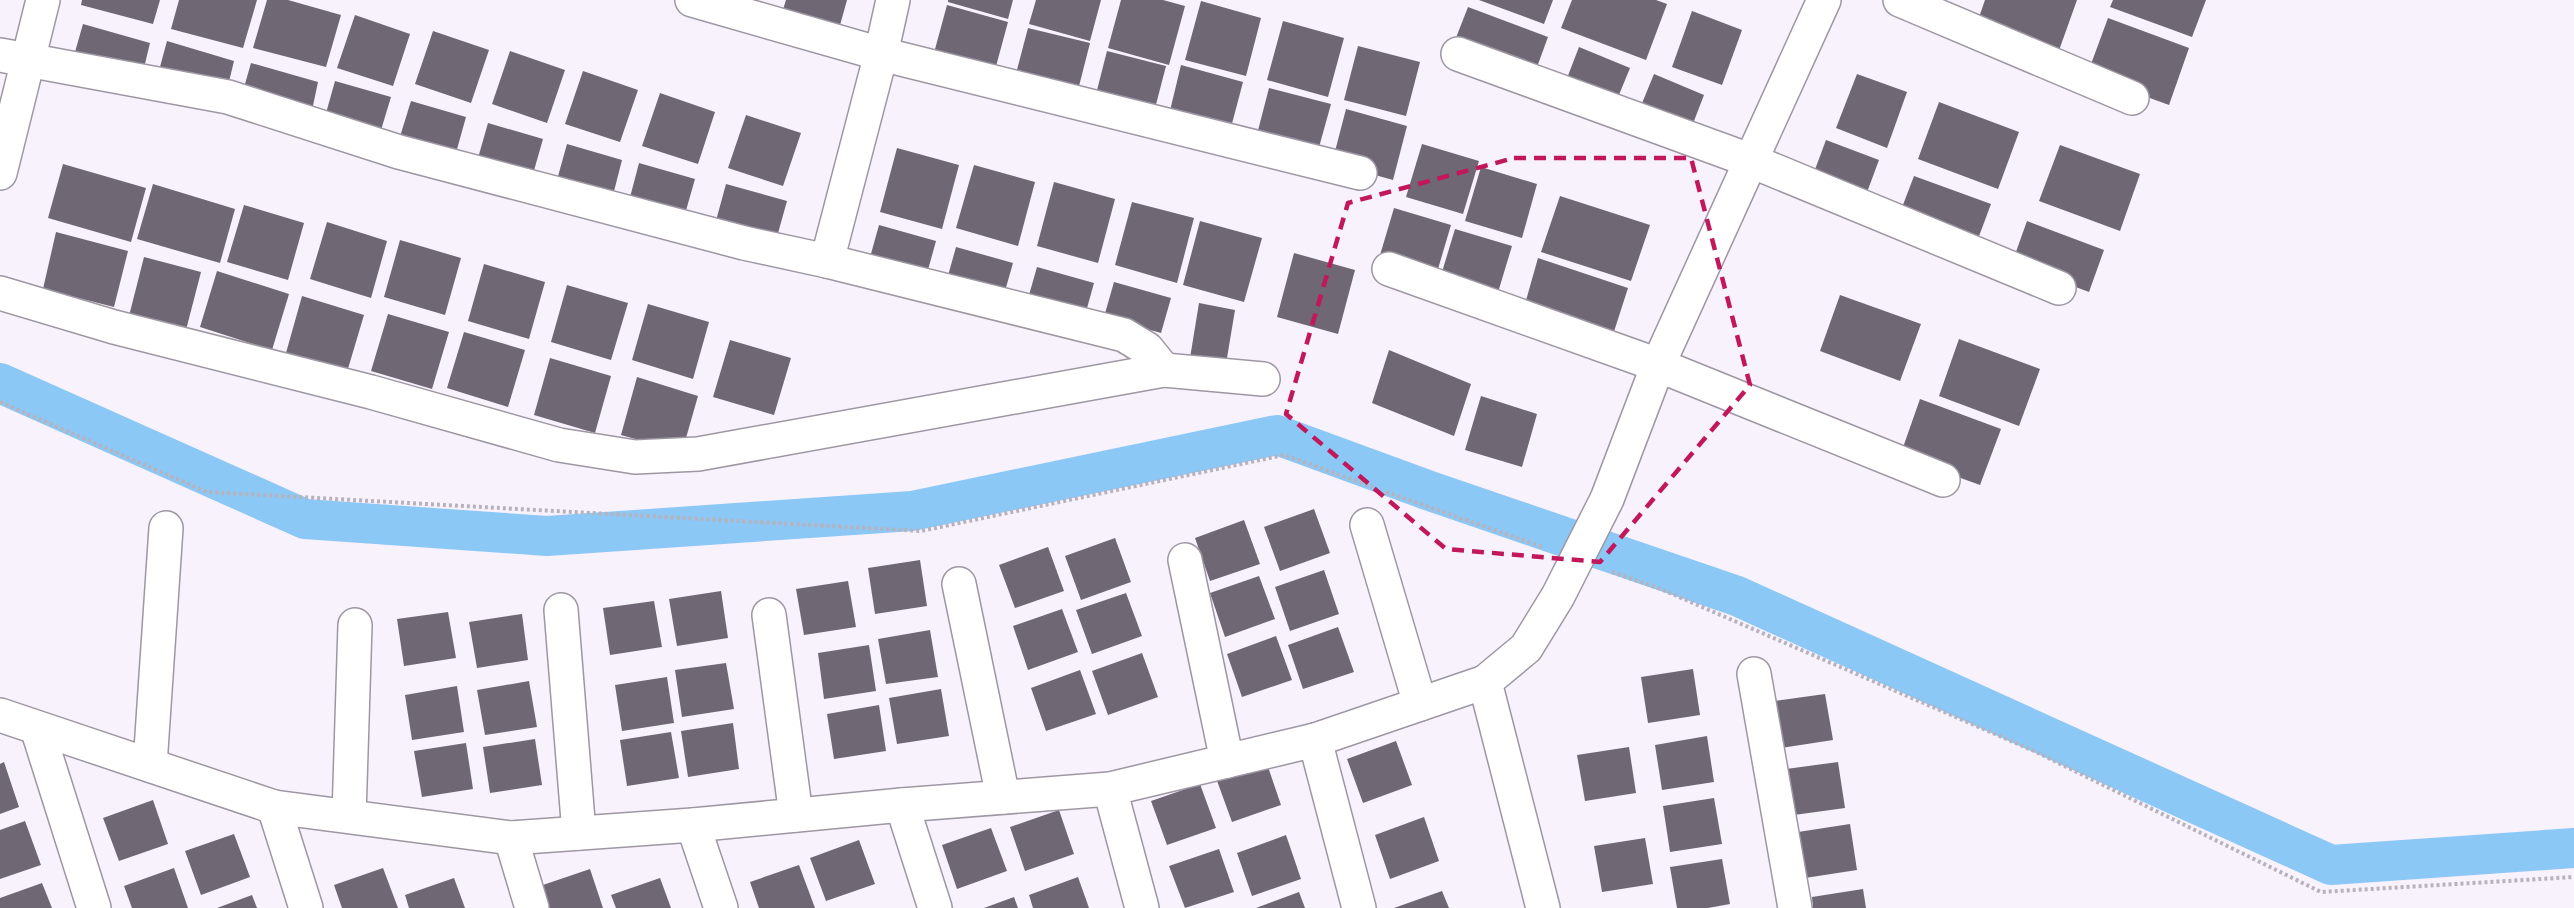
<svg xmlns="http://www.w3.org/2000/svg" width="2574" height="908" viewBox="0 0 2574 908" font-family="'Sofia Sans Condensed',sans-serif">
	<rect width="100%" height="100%" fill="#f8f2fd"/>
	<g fill="none" stroke-linecap="round" stroke-linejoin="round">
		<path stroke="#8cc8f5" stroke-width="40" d="M0,383l305,136 242,17 365,-25 365,-76 153,56 307,105 594,269 243,-17"/>
	</g>
	<g fill="#6f6874">
		<path d="M82,0h78l-7,24 -72,-19z"/>
		<path d="M179,0h78l-14,48 -72,-19z"/>
		<path d="M267,0h21l53,15 -15,52 -73,-19z"/>
		<path d="M786,0h61l-10,36 -57,-17z"/>
		<path d="M948,0h65l-5,19 -60,-17z"/>
		<path d="M1036,0h65l-11,41 -61,-17z"/>
		<path d="M1121,0h42l22,6 -16,59 -61,-17z"/>
		<path d="M1479,0h74l-9,24z"/>
		<path d="M1572,0h84l11,4 -21,56 -85,-32z"/>
		<path d="M1985,0h92l-20,56 -81,-30z"/>
		<path d="M2113,0h93l-14,37 -82,-30z"/>
		<path d="M1201,1l60,17 -15,58 -61,-16z"/>
		<path d="M947,5l61,17 -16,59 -61,-17z"/>
		<path d="M1468,7l80,30 -15,41 -81,-30z"/>
		<path d="M1692,11l50,19 -20,55 -50,-18z"/>
		<path d="M355,15l55,19 -17,52 -56,-18z"/>
		<path d="M2108,18l81,30 -20,57 -82,-30z"/>
		<path d="M1283,21l61,17 -16,59 -61,-17z"/>
		<path d="M83,24l67,19 -8,33 -69,-17z"/>
		<path d="M1028,28l62,15 -14,55 -62,-17z"/>
		<path d="M433,31l56,19 -18,53 -56,-19z"/>
		<path d="M167,41l67,20 -8,33 -69,-16z"/>
		<path d="M1358,46l62,16 -14,54 -62,-16z"/>
		<path d="M1579,47l51,21 -16,39 -50,-21z"/>
		<path d="M510,51l55,19 -18,53 -55,-19z"/>
		<path d="M1107,51l59,15 -13,50 -59,-14z"/>
		<path d="M251,63l67,19 -8,38 -69,-22z"/>
		<path d="M1181,65l62,17 -14,53 -61,-16z"/>
		<path d="M583,71l55,19 -18,52 -55,-18z"/>
		<path d="M1654,74l50,21 -15,39 -51,-21z"/>
		<path d="M1857,74l50,18 -20,56 -51,-20z"/>
		<path d="M335,81l56,16 -13,43 -55,-16z"/>
		<path d="M1269,88l62,16 -15,54 -61,-16z"/>
		<path d="M660,93l55,19 -17,52 -56,-18z"/>
		<path d="M411,101l55,16 -12,43 -56,-17z"/>
		<path d="M1939,102l80,30 -21,57 -80,-30z"/>
		<path d="M1346,109l61,17 -14,54 -61,-17z"/>
		<path d="M746,115l55,18 -18,53 -55,-18z"/>
		<path d="M488,123l55,16 -12,42 -55,-16z"/>
		<path d="M1826,140l53,20 -16,43 -53,-20z"/>
		<path d="M567,144l55,16 -11,43 -56,-16z"/>
		<path d="M1422,144l57,17 -16,53 -57,-17z"/>
		<path d="M2060,145l80,29 -20,57 -81,-30z"/>
		<path d="M897,148l62,17 -17,64 -62,-17z"/>
		<path d="M639,163l56,16 -12,42 -55,-16z"/>
		<path d="M63,164l83,24 -15,54 -83,-24z"/>
		<path d="M974,165l61,17 -17,64 -62,-18z"/>
		<path d="M1481,167l56,17 -15,54 -57,-17z"/>
		<path d="M1914,176l77,28 -16,43 -77,-29z"/>
		<path d="M1054,182l61,17 -17,64 -61,-17z"/>
		<path d="M153,184l82,25 -15,54 -83,-24z"/>
		<path d="M726,184l61,17 -12,43 -61,-16z"/>
		<path d="M1560,196l90,29 -19,56 -90,-29z"/>
		<path d="M1132,202l62,16 -17,65 -62,-18z"/>
		<path d="M244,205l60,18 -16,57 -61,-18z"/>
		<path d="M1394,208l57,17 -16,54 -57,-17z"/>
		<path d="M1200,221l62,17 -18,64 -61,-17z"/>
		<path d="M2027,221l77,29 -15,42 -77,-29z"/>
		<path d="M327,222l60,19 -16,57 -61,-19z"/>
		<path d="M879,225l57,16 -10,36 -57,-16z"/>
		<path d="M1455,229l57,17 -16,53 -57,-17z"/>
		<path d="M56,232l72,19 -14,56 -71,-18z"/>
		<path d="M400,240l61,18 -16,57 -61,-18z"/>
		<path d="M956,247l57,16 -10,35 -57,-15z"/>
		<path d="M1294,253l61,17 -17,64 -61,-17z"/>
		<path d="M144,257l57,15 -15,58 -57,-14z"/>
		<path d="M1538,258l90,30 -18,56 -87,-33z"/>
		<path d="M484,264l61,18 -16,57 -61,-18z"/>
		<path d="M1037,267l57,16 -10,36 -57,-17z"/>
		<path d="M217,271l72,23 -17,56 -72,-23z"/>
		<path d="M1114,282l57,16 -10,35 -57,-16z"/>
		<path d="M567,285l61,18 -17,57 -60,-18z"/>
		<path d="M1840,295l81,29 -21,57 -80,-30z"/>
		<path d="M302,296l62,19 -17,57 -61,-19z"/>
		<path d="M1199,303l36,7 -9,54 -36,-6z"/>
		<path d="M648,304l61,18 -16,57 -61,-19z"/>
		<path d="M388,314l61,18 -17,57 -61,-18z"/>
		<path d="M464,332l61,18 -17,57 -61,-19z"/>
		<path d="M1959,339l81,30 -21,57 -80,-30z"/>
		<path d="M730,340l61,18 -17,57 -61,-18z"/>
		<path d="M1389,350l82,34 -17,52 -82,-33z"/>
		<path d="M550,358l61,18 -16,57 -61,-18z"/>
		<path d="M637,377l61,19 -16,56 -61,-17z"/>
		<path d="M1481,396l56,18 -15,53 -57,-17z"/>
		<path d="M1920,399l81,30 -21,56 -80,-29z"/>
		<path d="M1314,509l16,44 -50,18 -16,-44z"/>
		<path d="M1244,520l16,44 -50,17 -15,-43z"/>
		<path d="M1115,538l16,44 -50,18 -16,-44z"/>
		<path d="M1048,547l16,44 -49,17 -16,-43z"/>
		<path d="M920,560l7,46 -52,8 -7,-46z"/>
		<path d="M1324,570l15,44 -49,17 -15,-44z"/>
		<path d="M1259,576l16,43 -50,18 -15,-44z"/>
		<path d="M848,581l8,46 -52,8 -8,-46z"/>
		<path d="M721,591l7,47 -51,8 -8,-47z"/>
		<path d="M1126,593l16,43 -50,18 -16,-44z"/>
		<path d="M654,601l8,46 -52,8 -7,-47z"/>
		<path d="M1062,609l16,43 -50,18 -15,-44z"/>
		<path d="M448,612l8,46 -52,8 -7,-47z"/>
		<path d="M522,614l6,46 -51,8 -8,-46z"/>
		<path d="M1338,627l16,45 -51,17 -15,-44z"/>
		<path d="M930,630l8,47 -52,7 -8,-45z"/>
		<path d="M1276,636l16,44 -50,17 -15,-43z"/>
		<path d="M869,645l7,46 -52,8 -6,-46z"/>
		<path d="M1142,653l16,44 -50,18 -16,-44z"/>
		<path d="M726,663l8,46 -52,8 -7,-47z"/>
		<path d="M1693,669l7,46 -52,8 -7,-46z"/>
		<path d="M1080,670l16,44 -50,17 -15,-43z"/>
		<path d="M667,677l7,46 -52,8 -7,-46z"/>
		<path d="M529,681l8,46 -52,8 -8,-45z"/>
		<path d="M457,686l7,46 -52,8 -7,-45z"/>
		<path d="M941,689l8,47 -52,8 -8,-46z"/>
		<path d="M1825,694l8,46 -52,8 -7,-47z"/>
		<path d="M879,705l7,46 -52,8 -7,-45z"/>
		<path d="M733,723l6,46 -51,8 -7,-46z"/>
		<path d="M671,732l8,46 -52,8 -7,-46z"/>
		<path d="M1707,736l7,46 -52,8 -7,-45z"/>
		<path d="M535,739l7,46 -52,8 -7,-46z"/>
		<path d="M1396,741l16,44 -49,18 -16,-44z"/>
		<path d="M466,743l7,46 -51,8 -8,-46z"/>
		<path d="M1629,747l7,46 -51,8 -8,-46z"/>
		<path d="M1266,761l15,44 -49,17 -16,-44z"/>
		<path d="M4,762l15,45 -19,7v-50z"/>
		<path d="M1838,762l7,46 -51,7 -8,-46z"/>
		<path d="M1200,784l16,44 -49,17 -16,-44z"/>
		<path d="M1714,798l8,46 -52,8 -7,-46z"/>
		<path d="M153,800l15,44 -49,17 -16,-43z"/>
		<path d="M1059,810l15,44 -49,17 -15,-44z"/>
		<path d="M1424,817l15,44 -49,18 -15,-44z"/>
		<path d="M25,821l16,44 -41,14v-49z"/>
		<path d="M1850,824l7,46 -52,8 -7,-46z"/>
		<path d="M991,828l16,43 -50,18 -15,-44z"/>
		<path d="M234,834l16,43 -49,18 -16,-44z"/>
		<path d="M1286,835l15,44 -49,17 -15,-43z"/>
		<path d="M1645,838l8,46 -51,8 -8,-46z"/>
		<path d="M859,840l16,44 -49,17 -16,-43z"/>
		<path d="M1219,849l15,43 -49,16 -16,-42z"/>
		<path d="M1722,859l8,45 -22,4h-31l-7,-41z"/>
		<path d="M799,865l16,43h-56l-9,-26z"/>
		<path d="M174,868l14,40h-56l-8,-22z"/>
		<path d="M383,868l15,40h-56l-8,-23z"/>
		<path d="M590,869l13,39h-55l-8,-22z"/>
		<path d="M1078,877l11,31h-56l-4,-13z"/>
		<path d="M454,878l11,30h-56l-4,-13z"/>
		<path d="M660,878l11,30h-55l-5,-13z"/>
		<path d="M42,883l10,25h-52v-10z"/>
		<path d="M1863,889l3,19h-53l-1,-11z"/>
		<path d="M1442,891l7,17h-55z"/>
		<path d="M1299,892l6,16h-49z"/>
		<path d="M252,895l5,13h-40z"/>
		<path d="M1014,897l4,11h-34z"/>
	</g>
	<g fill="none" stroke-linecap="round" stroke-linejoin="round">
		<defs>
			<g id="minor">
				<path d="M692,0l189,54 479,119"/>
				<path d="M1900,0l232,98"/>
				<path d="M1458,54l291,106 310,128"/>
				<path d="M0,55l228,42 171,55 345,91 83,18 297,74 23,14 17,21"/>
				<path d="M0,173l43,-173"/>
				<path d="M827,261l54,-207 12,-54"/>
				<path d="M1389,269l269,96 285,115"/>
				<path d="M0,293l114,34 257,65 188,53 76,12 63,-3 466,-84 99,9"/>
				<path d="M1367,525l53,179"/>
				<path d="M1185,560l42,201"/>
				<path d="M959,584l44,213"/>
				<path d="M561,610l18,223"/>
				<path d="M769,615l27,200"/>
				<path d="M1754,674l41,234"/>
				<path d="M0,715l274,92 237,31 182,-13 209,-20 208,-16 205,-49 170,-58"/>
				<path d="M37,728l57,180"/>
				<path d="M1315,740l44,168"/>
				<path d="M150,765l16,-237"/>
				<path d="M1110,789l32,119"/>
				<path d="M902,805l33,103"/>
				<path d="M274,807l32,101"/>
				<path d="M349,816l6,-191"/>
				<path d="M693,825l28,83"/>
				<path d="M511,838l21,70"/>
				<path d="M1543,908l-58,-226 41,-34 32,-52 49,-97 51,-134 166,-365"/>
			</g>
		</defs>
		<use href="#minor" stroke="#9e97a3" stroke-width="36"/>
		<g stroke="#b7b2bb" stroke-width="4" stroke-dasharray="3 3" stroke-linecap="butt">
			<path d="M0,402l207,90 714,39 363,-76 89,32"/>
			<path d="M1386,492l157,55"/>
			<path d="M1612,572l51,18 371,161 287,141 253,-15"/>
		</g>
		<use href="#minor" stroke="#fff" stroke-width="33"/>
	</g>
	<path fill="none" stroke="#c2185b" stroke-width="4.5" stroke-dasharray="12 8" stroke-linejoin="round" d="M1514,158h177l59,227 -150,177 -154,-13 -160,-135 62,-211z"/>
</svg>
